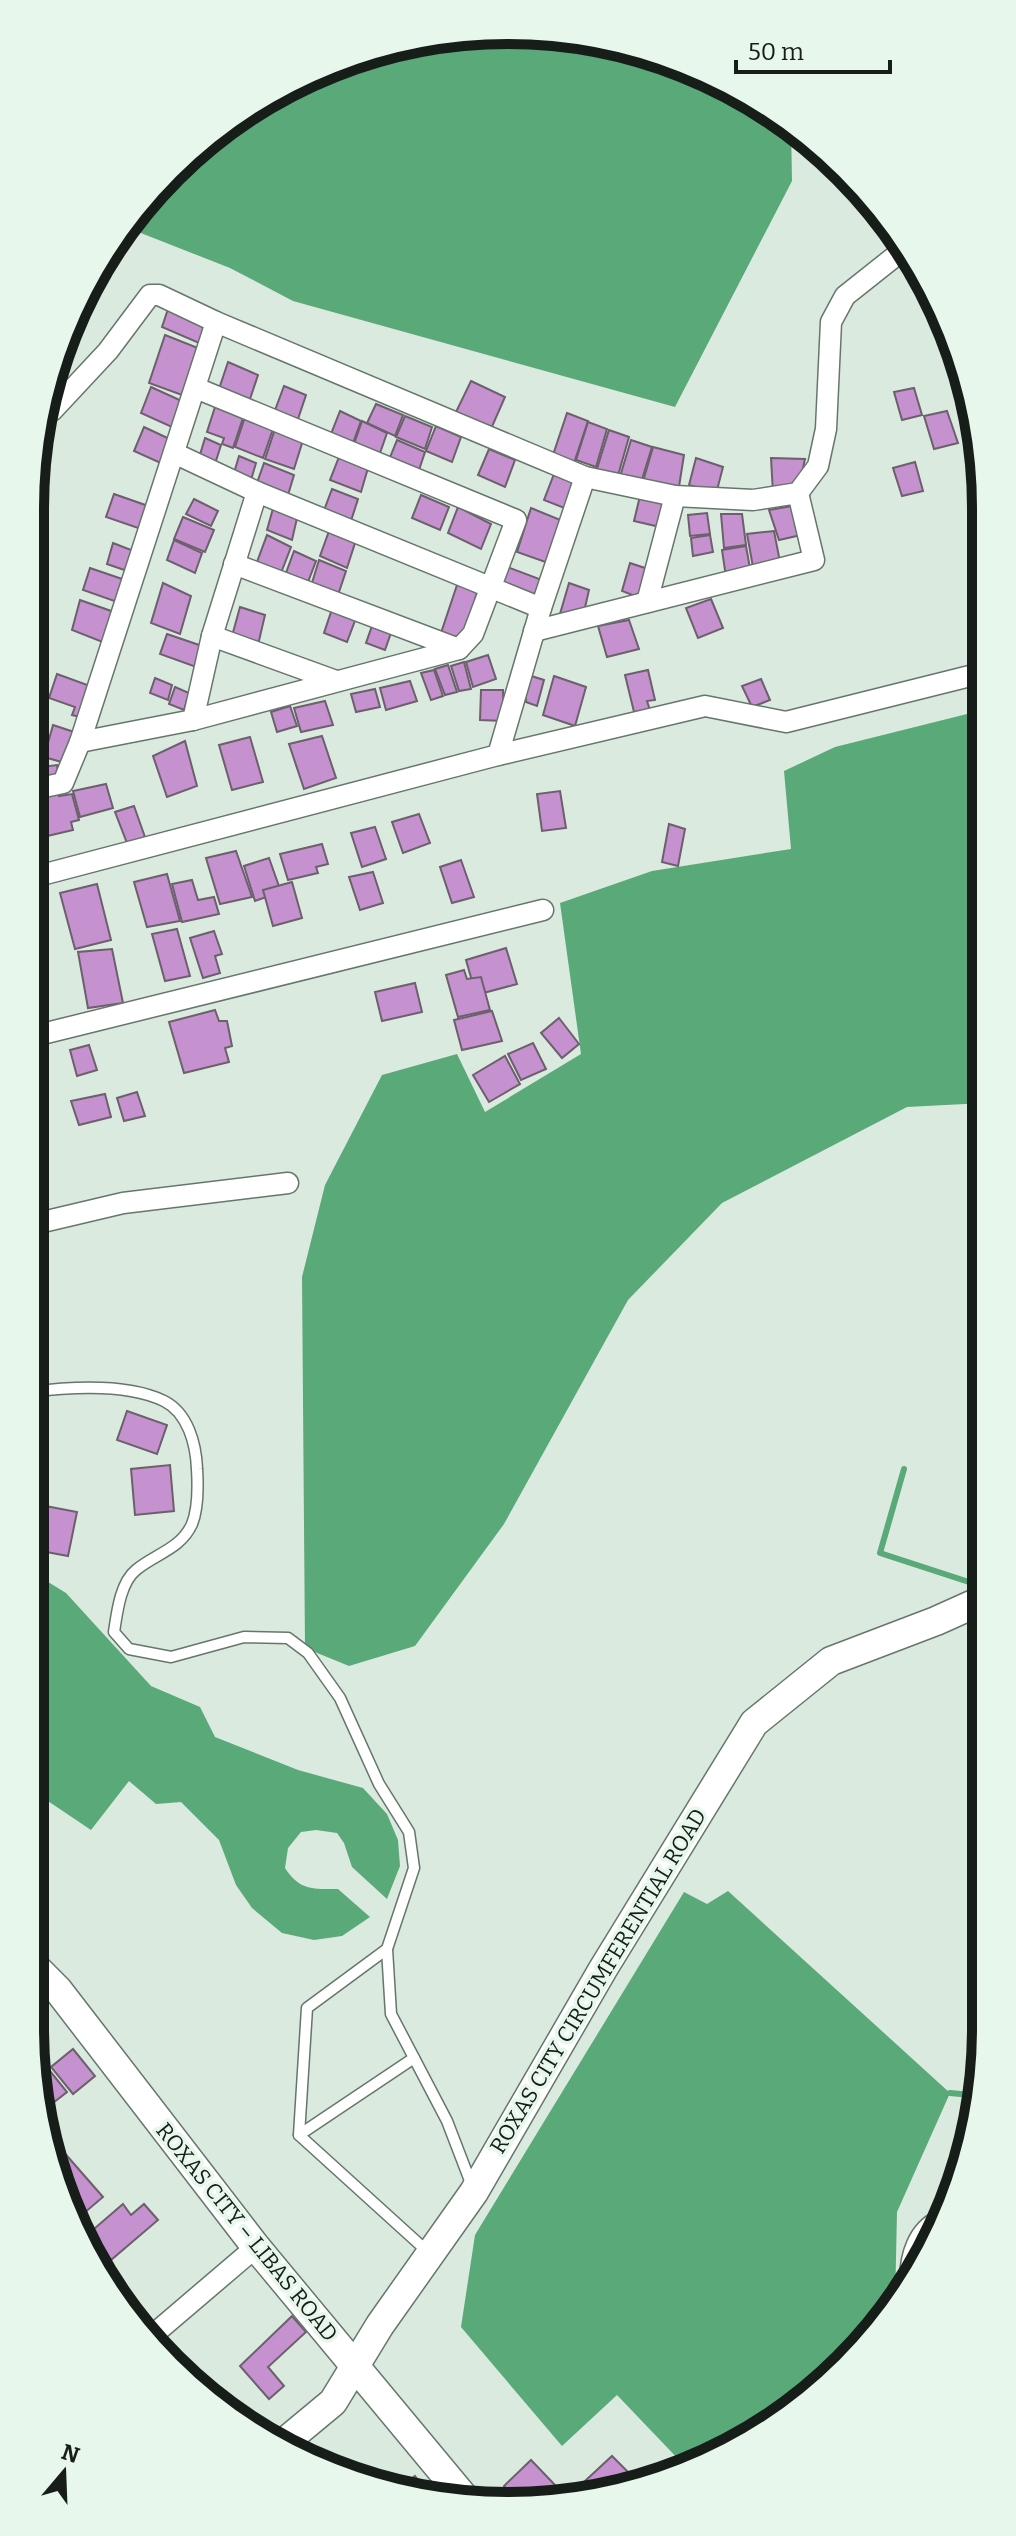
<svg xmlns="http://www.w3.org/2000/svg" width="1016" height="2536" viewBox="0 0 1016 2536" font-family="Bitter,serif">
	<rect width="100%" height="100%" fill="#daeadf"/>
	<g fill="#5aa979">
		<path d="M476,31l185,24 112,55 18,16 1,55 -117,226 -382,-106 -63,-33 -102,-40 20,-35 148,-113z"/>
		<path d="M983,710l1,393 -77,4 -185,96 -94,97 -124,224 -89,122 -66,20 -44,-18 -3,-371 23,-92 57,-110 75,-21 28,58 96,-58 -21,-151 92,-32 139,-22 -7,-78 51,-24z"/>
		<path d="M30,1576l10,1 26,16 85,93 49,21 15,30 83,33 65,18 24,26 11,26 2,26 -13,33 -35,-32 -8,-24 -7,-10 -21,-3 -15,2 -13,16 -3,20c15,23 28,21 53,21l32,28 -28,19 -28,4 -32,-7 -30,-25 -16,-23 -17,-45 -38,-38 -25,2 -27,-23 -38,49 -61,-41z"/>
		<path d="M728,1891l222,202 -53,119 -2,92 -8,15 -114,107 -91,37 -65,-68 -55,51 -101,-119 14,-92 209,-343 23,12z"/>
	</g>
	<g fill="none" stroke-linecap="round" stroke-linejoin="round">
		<g stroke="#5aa979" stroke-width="6">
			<path d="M904,1469l-24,84 92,30"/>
			<path d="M950,2093l21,2 5,-9"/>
		</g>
	</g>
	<g fill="#c691cf" stroke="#6b606c" stroke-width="2">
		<path d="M169,306l38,15 -8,22 -37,-16z"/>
		<path d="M165,335l33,13 -16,47 -33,-12z"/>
		<path d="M228,362l30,13 -9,27 -30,-13z"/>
		<path d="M471,381l34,16 -14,32 -35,-17z"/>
		<path d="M284,386l22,9 -9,27 -23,-9z"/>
		<path d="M151,387l33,15 -10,26 -33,-15z"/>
		<path d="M914,388l8,27 -20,5 -8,-28z"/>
		<path d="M376,404l27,11 -8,21 -28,-13z"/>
		<path d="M215,407l28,11 -10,30 -11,-4 2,-6 -17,-6z"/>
		<path d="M340,411l21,10 -8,22 -22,-9z"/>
		<path d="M947,411l11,32 -24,6 -10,-33z"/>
		<path d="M567,413l21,8 -14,42 -21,-8z"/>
		<path d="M405,416l27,11 -7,22 -29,-12z"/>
		<path d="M245,417l28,12 -10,29 -28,-11z"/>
		<path d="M362,421l25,12 -7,20 -26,-9z"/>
		<path d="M588,422l19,7 -11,38 -20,-7z"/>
		<path d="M436,426l25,11 -9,25 -26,-11z"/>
		<path d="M144,427l30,14 -9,24 -31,-14z"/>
		<path d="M275,429l28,11 -9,29 -29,-10z"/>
		<path d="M609,430l20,7 -12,42 -21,-7z"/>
		<path d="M205,438l16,7 -6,19 -16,-6z"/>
		<path d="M397,440l28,12 -7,21 -29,-13z"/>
		<path d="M631,440l21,7 -12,39 -21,-6z"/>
		<path d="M653,447l31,8 -6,38 -36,-8z"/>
		<path d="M489,449l26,11 -10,27 -27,-12z"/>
		<path d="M239,456l17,7 -5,17 -17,-7z"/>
		<path d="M339,457l29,11 -7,24 -31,-12z"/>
		<path d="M696,458l27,9 -7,27 -27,-9z"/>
		<path d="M771,458l34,1 -7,33 -25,1z"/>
		<path d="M915,462l8,29 -21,5 -9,-28z"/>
		<path d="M264,463l30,12 -6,20 -31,-12z"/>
		<path d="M554,474l27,11 -9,26 -28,-11z"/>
		<path d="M332,489l26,10 -8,25 -27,-11z"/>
		<path d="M114,494l37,13 -7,23 -38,-13z"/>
		<path d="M421,495l28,12 -9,23 -28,-12z"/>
		<path d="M640,496l25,6 -5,25 -26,-6z"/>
		<path d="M194,499l24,12 -7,15 -25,-12z"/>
		<path d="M274,505l24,9 -6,26 -25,-10z"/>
		<path d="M792,506l9,29 -22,5 -10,-30z"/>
		<path d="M458,507l33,17 -10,25 -33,-16z"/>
		<path d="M531,508l32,13 -12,43 -34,-12z"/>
		<path d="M707,513l3,21 -20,2 -2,-21z"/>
		<path d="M721,514h21l4,31 -22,3z"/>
		<path d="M183,517l31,13 -9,22 -31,-13z"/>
		<path d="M329,531l26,12 -8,25 -27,-12z"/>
		<path d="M774,531l6,31 -27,5 -6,-33z"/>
		<path d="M267,535l24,12 -10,26 -24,-11z"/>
		<path d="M710,535l3,17 -20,4 -2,-18z"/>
		<path d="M174,540l28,13 -7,20 -28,-13z"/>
		<path d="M113,543l26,10 -6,20 -26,-9z"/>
		<path d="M746,546l5,28 -25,3 -4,-27z"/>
		<path d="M294,551l22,10 -8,21 -22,-9z"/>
		<path d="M319,560l27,11 -8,24 -27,-9z"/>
		<path d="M630,563l18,6 -8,29 -18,-7z"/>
		<path d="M502,565l40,15 -7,21 -39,-15z"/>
		<path d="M90,568l35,12 -5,23 -37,-13z"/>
		<path d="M458,582l20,8 -3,9 6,3 -19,39 -21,-8z"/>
		<path d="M163,583l28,13 -11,38 -29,-11z"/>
		<path d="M569,583l20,7 -5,22 -24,2z"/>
		<path d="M711,599l12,29 -25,10 -12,-30z"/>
		<path d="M80,600l34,12 -9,31 -33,-13z"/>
		<path d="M240,607l25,8 -7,30 -26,-9z"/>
		<path d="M332,609l24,9 -9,24 -23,-9z"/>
		<path d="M629,620l10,29 -32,8 -9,-31z"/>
		<path d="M373,623l19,7 -7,20 -19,-7z"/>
		<path d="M167,634l38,13 -6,21 -39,-14z"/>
		<path d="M488,655l8,24 -23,8 -7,-25z"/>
		<path d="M464,662l7,27 -12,2 -8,-25z"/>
		<path d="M448,665l9,27 -12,3 -10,-26z"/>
		<path d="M434,670l9,26 -12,4 -10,-27z"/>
		<path d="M648,670l7,30 -8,1 3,9 -16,2 -9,-37z"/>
		<path d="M57,674l36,13 -9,31 -12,-3 3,-8 -26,-9z"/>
		<path d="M525,674l19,6 -7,26 -11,-4z"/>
		<path d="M554,676l32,11 -11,39 -32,-11z"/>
		<path d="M155,678l17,7 -4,15 -18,-7z"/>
		<path d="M761,679l9,21 -18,7 -10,-21z"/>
		<path d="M410,681l7,20 -31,9 -6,-22z"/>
		<path d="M175,687l14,6 -5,17 -15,-6z"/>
		<path d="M375,689l5,18 -24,5 -5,-18z"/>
		<path d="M481,690h22l1,31 -24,-1z"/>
		<path d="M325,701l8,24 -32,7 -7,-24z"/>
		<path d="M290,706l7,20 -20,6 -6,-20z"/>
		<path d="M53,725l21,7 -9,31 -21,-6z"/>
		<path d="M322,736l14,42 -32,11 -15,-45z"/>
		<path d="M250,737l13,45 -31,8 -13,-45z"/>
		<path d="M185,741l12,45 -30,11 -14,-41z"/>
		<path d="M57,765l2,15 -23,4 -3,-16z"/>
		<path d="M106,784l7,24 -33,9 -7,-26z"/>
		<path d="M560,791l6,37 -24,3 -5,-37z"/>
		<path d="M59,793v3l13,-2 7,26 -8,2 2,8 -30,7 -9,-38z"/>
		<path d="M134,806l11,31 -18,6 -12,-31z"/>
		<path d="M419,814l11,29 -27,10 -11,-31z"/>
		<path d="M669,824l16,5 -7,37 -16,-4z"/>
		<path d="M375,827l11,32 -24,8 -11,-34z"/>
		<path d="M322,844l6,20 -12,3 2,6 -30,7 -8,-26z"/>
		<path d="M236,851l16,46 -32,7 -14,-46z"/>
		<path d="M269,858l12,34 -26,9 -11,-35z"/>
		<path d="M461,860l13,37 -22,6 -12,-36z"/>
		<path d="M373,872l10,31 -23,7 -11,-33z"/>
		<path d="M167,874l13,47 -33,6 -13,-45z"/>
		<path d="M192,880l6,20 16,-3 5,17 -37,8 -10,-38z"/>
		<path d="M292,882l10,36 -29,8 -10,-36z"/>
		<path d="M97,884l14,56 -36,9 -15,-56z"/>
		<path d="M177,929l13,47 -25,5 -13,-47z"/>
		<path d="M214,931l8,23 -7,2 5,17 -17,5 -13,-40z"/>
		<path d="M506,948l11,36 -41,11 -10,-35z"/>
		<path d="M112,949l11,54 -35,5 -10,-56z"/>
		<path d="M464,970l3,9 14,-2 9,33 -32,7 -12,-42z"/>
		<path d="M415,983l7,29 -40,9 -7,-29z"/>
		<path d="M215,1010l4,11h8l5,25 -7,2 4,14 -45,11 -15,-51z"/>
		<path d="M492,1011l10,30 -40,9 -8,-30z"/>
		<path d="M559,1018l20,26 -17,14 -21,-25z"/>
		<path d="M533,1043l13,26 -25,11 -13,-26z"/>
		<path d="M89,1045l8,25 -20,6 -7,-26z"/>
		<path d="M505,1056l15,28 -31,18 -16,-27z"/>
		<path d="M30,1065l13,46 -13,3z"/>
		<path d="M137,1092l8,24 -21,5 -7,-23z"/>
		<path d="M105,1094l6,23 -32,8 -8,-24z"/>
		<path d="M30,1099l8,31 -8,1z"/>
		<path d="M127,1411l40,14 -10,29 -40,-14z"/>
		<path d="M170,1465l4,46 -39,4 -4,-46z"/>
		<path d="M30,1503l47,9 -9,44 -38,-7z"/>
		<path d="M73,2049l22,27 -22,18 -22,-27z"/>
		<path d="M50,2071l17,21 -23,18 -5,-30z"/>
		<path d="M47,2133l56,64 -26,22 -21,-37z"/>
		<path d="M123,2204l8,11 13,-11 14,16 -47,40 -23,-26z"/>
		<path d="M88,2234l23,26 -7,6 -18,-31z"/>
		<path d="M292,2316l14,16 -38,35 16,19 -15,13 -29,-33z"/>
		<path d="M612,2456l25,25 -35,16 -26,1 -4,-5z"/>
		<path d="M531,2460l24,25 -15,14 -23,1 -13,-14z"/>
		<path d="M415,2476l14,18 -2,2 -26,-9z"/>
	</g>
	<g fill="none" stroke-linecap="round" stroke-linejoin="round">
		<defs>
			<g id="lane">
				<path d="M30,1392c39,-5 97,-9 134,9 24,12 32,43 33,68 1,16 1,40 -5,55 -11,25 -37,30 -56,46 -16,13 -19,43 -22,62l15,17 42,8 73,-20 44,1 20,15 32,45 39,86 30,48 5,36 -27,81 4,65 56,107 25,65"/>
				<path d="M387,1949l-80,59 -8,127 129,117"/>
				<path d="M299,2135l115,-77"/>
			</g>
			<g id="street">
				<path d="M46,412l6,-1 56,-60 42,-56h9l57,27"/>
				<path d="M174,453l83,39 284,116"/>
				<path d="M234,564l225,85"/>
				<path d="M647,602l28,-106"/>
				<path d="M534,631l280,-71 -16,-67"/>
				<path d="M212,636l124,45"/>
				<path d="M193,720l19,-84 45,-144"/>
				<path d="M80,742l113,-22 266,-71 14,-15 43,-114 -320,-132"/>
				<path d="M498,755l43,-147 44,-131"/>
				<path d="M30,790l33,-7 17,-41 136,-420 369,155 90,19 78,4 45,-7 20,-27 8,-37 5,-107 14,-26 58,-46"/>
				<path d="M30,878l468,-123 207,-49 81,16 196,-49"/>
				<path d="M30,1037l513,-127"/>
				<path d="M30,1225l93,-22 165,-20"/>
				<path d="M910,2277c1,-22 8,-46 29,-56"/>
				<path d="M147,2340l109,-93"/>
			</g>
			<g id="secondary">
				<path d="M30,1962l28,28 198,257 211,254"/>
				<path d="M280,2446l53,-44 47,-77 94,-133 129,-223 151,-246 77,-62 105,-40 49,-22"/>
			</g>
		</defs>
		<use href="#lane" stroke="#67766c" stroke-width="13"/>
		<use href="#street" stroke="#67766c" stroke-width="23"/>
		<use href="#secondary" stroke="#67766c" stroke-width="31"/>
		<use href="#lane" stroke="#fff" stroke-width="10"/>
		<use href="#street" stroke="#fff" stroke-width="20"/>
		<use href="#secondary" stroke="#fff" stroke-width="28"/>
	</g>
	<g text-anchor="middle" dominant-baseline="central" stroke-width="7" stroke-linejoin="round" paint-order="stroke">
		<g font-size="22" fill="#171d19" stroke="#e7f7ec">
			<text transform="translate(598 1981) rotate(-59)">ROXAS CITY CIRCUMFERENTIAL ROAD</text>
			<text transform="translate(247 2232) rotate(51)">ROXAS CITY – LIBAS ROAD</text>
		</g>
	</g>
	<path d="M0 0H1016V2536H0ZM508 44H508A464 464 0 0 1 972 508V2028A464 464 0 0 1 508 2492H508A464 464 0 0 1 44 2028V508A464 464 0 0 1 508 44Z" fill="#e7f7ec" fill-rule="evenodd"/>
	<path fill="none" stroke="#171d19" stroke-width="10" d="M508 44H508A464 464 0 0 1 972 508V2028A464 464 0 0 1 508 2492H508A464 464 0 0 1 44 2028V508A464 464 0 0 1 508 44Z"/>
	<g transform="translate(64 2472) rotate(19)" stroke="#e7f7ec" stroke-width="6" paint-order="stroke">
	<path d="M0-6L14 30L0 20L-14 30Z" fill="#171d19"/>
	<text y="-12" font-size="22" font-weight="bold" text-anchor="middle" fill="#171d19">N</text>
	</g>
	<path d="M736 60v12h154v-12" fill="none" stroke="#171d19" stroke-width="4"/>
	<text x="748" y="60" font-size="24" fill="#171d19" stroke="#e7f7ec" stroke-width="6" paint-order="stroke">50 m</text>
</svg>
